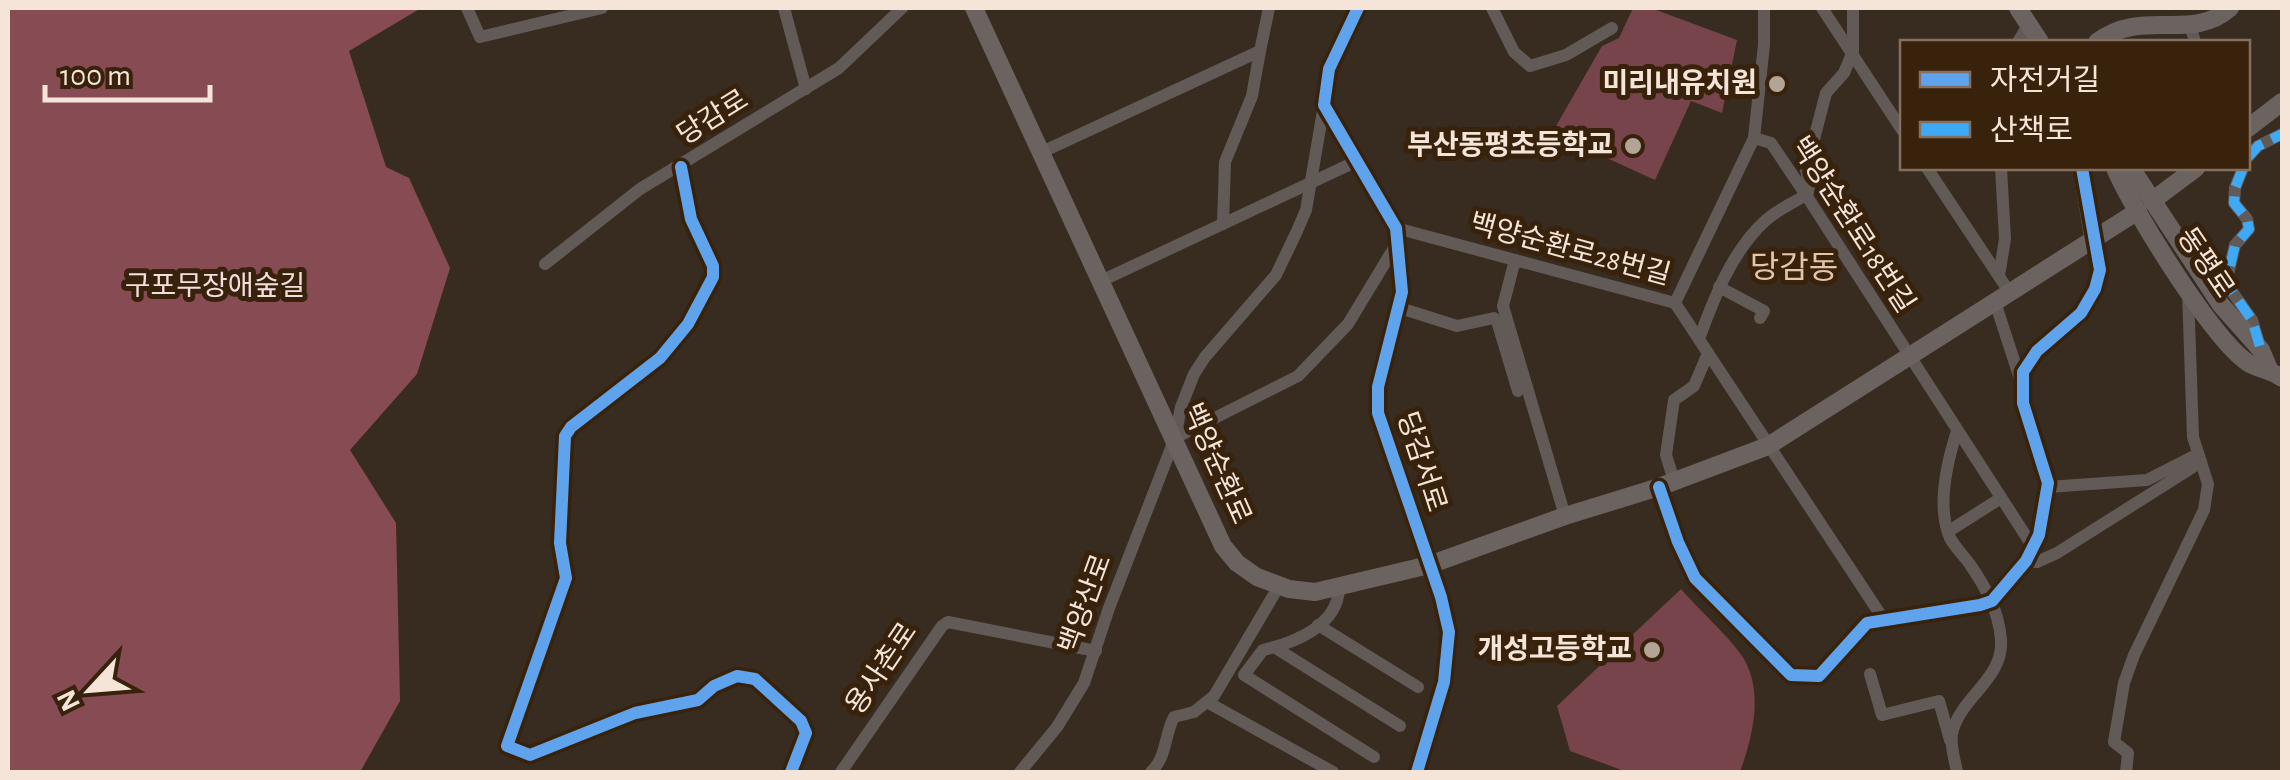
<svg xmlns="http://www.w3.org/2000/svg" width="2290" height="780" viewBox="0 0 2290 780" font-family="'Alegreya Sans','Noto Sans KR',sans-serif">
	<rect width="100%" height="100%" fill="#382c20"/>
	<g fill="#76444a">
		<path d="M1633,8h18l86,32 -15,73 -31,-12 -36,79 -103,-47 50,-87 17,-8z"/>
		<path d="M1681,589c17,20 50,49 63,70 20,35 8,79 -4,113h-113l-57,-21 -13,-45z"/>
	</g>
	<path fill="#874c53" d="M8,8h413l-72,43 37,116 23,11 41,90 -33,106 -67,76 46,73 4,178 -40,71h-352z"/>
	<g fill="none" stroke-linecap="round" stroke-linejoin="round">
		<g stroke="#615a57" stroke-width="12">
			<path d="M467,8l13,29 122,-29"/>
			<path d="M784,8l22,81"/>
			<path d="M1492,8l22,44 16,14 36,-11 46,-27"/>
			<path d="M1822,8l80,122"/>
			<path d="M2190,25l5,17"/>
			<path d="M2018,42l11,-18"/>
			<path d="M1754,138l17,5 35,52 227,352"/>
			<path d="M1042,152l218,-101 9,-43"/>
			<path d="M2248,157l10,-11 24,-12"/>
			<path d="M681,167l10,52 22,47v11l-25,47 -28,34 -89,69 -6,9 -5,107 6,35 -59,168 23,9 105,-42 63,-13 16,-14 23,-10 18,3 46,42 5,12 -15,39"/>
			<path d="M1927,168l81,122"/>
			<path d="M2243,168l-8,20 -1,15 13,16 2,10 -14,16 -9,38 26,37 7,23"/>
			<path d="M1223,224l2,-62 27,-66 8,-45"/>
			<path d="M1396,228l279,75 209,317"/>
			<path d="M1515,260l-12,46 62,210"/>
			<path d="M545,264l95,-75 199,-121 63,-60"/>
			<path d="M1999,276l6,-37 -4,-71"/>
			<path d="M1101,281l256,-120"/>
			<path d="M1719,287l45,24 -4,7"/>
			<path d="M1998,298l-1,10 23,71"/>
			<path d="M1675,303l79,-165 10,-93v-37"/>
			<path d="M1400,308l57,18 37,-8 3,3 21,70"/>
			<path d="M1699,339c15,-41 33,-88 66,-118 12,-11 28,-18 41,-26l4,-6 -4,-19 20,-77 18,-20 9,-22v-43"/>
			<path d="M1957,431c-10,31 -21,75 -7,107 5,9 13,17 19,25 16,23 30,48 32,77 3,39 -42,58 -49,94 -2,13 3,26 5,38"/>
			<path d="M1175,438l123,-62 50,-52 49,-81"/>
			<path d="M1674,481l-8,-26 8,-55 20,-14 14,-33"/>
			<path d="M1659,487l19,55 17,36 96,97 28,1 48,-53 113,-18 12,-4 34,-40 13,-26 9,-52 -25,-80 -2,-21 2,-10 14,-21 34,-27 18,-22 11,-32 -7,-33"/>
			<path d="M2048,487l99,-7 45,-23 9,5"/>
			<path d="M1949,531l52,-33"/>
			<path d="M2026,561l11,1 20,-9 144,-91"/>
			<path d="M1339,588c-1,38 -45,55 -76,62l-19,25 130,82"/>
			<path d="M1318,625l100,62"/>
			<path d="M1274,647l126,79"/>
			<path d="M1870,674l12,41 57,-14 11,39"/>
			<path d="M1207,702l126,70"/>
			<path d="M841,772l101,-146 6,-4 148,29"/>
			<path d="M1020,772l37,-45 27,-44 25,-75 66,-170 6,-31 13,-33 11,-17 71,-82 21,-44 9,-21 18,-105"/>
			<path d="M1151,772c16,-15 13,-36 23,-55l20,-5 20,-16 65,-110"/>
			<path d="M2126,772l2,-19 -14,-11 10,-59 10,-28 70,-145 4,-26 -15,-47 -5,-145"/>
		</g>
		<g stroke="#6b6360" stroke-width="18">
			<path d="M974,8l249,538 14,17 20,14 32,12 26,3 114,-27 136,-49 94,-29 109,-41 370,-235"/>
			<path d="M1358,8l-29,61 -5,36 72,123 6,64 -24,95v26l63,184 8,35 -5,50 -27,90"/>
			<path d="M2018,8l22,34"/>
			<path d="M2097,42c47,-35 93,1 133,-34"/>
			<path d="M2248,128l34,-26"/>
			<path d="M2082,168l11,69"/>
			<path d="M2115,168c17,41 97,170 132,194 10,7 24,8 35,16"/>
			<path d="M2126,168l9,6 86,131 40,45 8,19"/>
			<path d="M2152,201l44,-33"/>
		</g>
		<g stroke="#3fa9f5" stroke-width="10" stroke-dasharray="20 10" stroke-linecap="butt">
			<path d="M2248,157l10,-11 24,-12"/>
			<path d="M2243,168l-8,20 -1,15 13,16 2,10 -14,16 -9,38 26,37 9,30"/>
		</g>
		<defs>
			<g id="cycleway">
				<path d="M1358,8l-29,61 -5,36 72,123 6,64 -24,95v26l63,184 8,35 -5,50 -27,90"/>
				<path d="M681,167l10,52 22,47v11l-25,47 -28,34 -89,69 -6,9 -5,107 6,35 -59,168 23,9 105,-42 63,-13 16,-14 23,-10 18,3 46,42 5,12 -15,39"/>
				<path d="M1659,487l19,55 17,36 96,97 28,1 48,-53 113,-18 12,-4 34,-40 13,-26 9,-52 -25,-80v-31l14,-21 44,-38 14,-24 5,-19 -18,-102"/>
			</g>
		</defs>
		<use href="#cycleway" stroke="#38220c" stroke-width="19"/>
		<use href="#cycleway" stroke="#60a3ed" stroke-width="12"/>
	</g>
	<g fill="#b3a498" stroke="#38220c" stroke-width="4">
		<circle cx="1777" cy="84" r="10"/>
		<circle cx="1633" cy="146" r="10"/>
		<circle cx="1652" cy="650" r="10"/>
	</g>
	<g text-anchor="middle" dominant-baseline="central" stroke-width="10" stroke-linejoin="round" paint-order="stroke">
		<g font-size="28" font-weight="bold" fill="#f5e5d9" stroke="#38220c" text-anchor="end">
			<text x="1757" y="84">미리내유치원</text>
			<text x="1613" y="146">부산동평초등학교</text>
			<text x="1632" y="650">개성고등학교</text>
		</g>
		<g font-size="28" fill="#f5e5d9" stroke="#38220c">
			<text transform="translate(713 118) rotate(-32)">당감로</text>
			<text transform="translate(1852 225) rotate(57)">백양순환로18번길</text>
			<text transform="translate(1570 250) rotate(15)">백양순환로28번길</text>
			<text transform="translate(2205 263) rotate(56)">동평로</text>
			<text transform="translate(1421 462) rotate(72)">당감서로</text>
			<text transform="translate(1216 464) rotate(66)">백양순환로</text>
			<text transform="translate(1086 604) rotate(-70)">백양산로</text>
			<text transform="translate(882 669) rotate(-56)">용사촌로</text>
		</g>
		<g font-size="28" fill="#f2dddf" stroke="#38220c">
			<text x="215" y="287">구포무장애숲길</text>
		</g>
		<g font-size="32" fill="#e3c5ac" stroke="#38220c">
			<text x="1794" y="268">당감동</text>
		</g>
	</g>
	<rect width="2290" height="780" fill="none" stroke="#f5e5d9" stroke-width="20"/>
	<rect x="1900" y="40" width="350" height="130" fill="#38220c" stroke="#84705e" stroke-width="2.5"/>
	<rect x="1920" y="72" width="50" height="15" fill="#60a3ed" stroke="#84705e" stroke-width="2.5"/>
	<text x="1990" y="90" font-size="30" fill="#f5e5d9">자전거길</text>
	<rect x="1920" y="122" width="50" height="15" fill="#3fa9f5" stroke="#84705e" stroke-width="2.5"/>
	<text x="1990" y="140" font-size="30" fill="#f5e5d9">산책로</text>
	<g transform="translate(90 690) rotate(244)" stroke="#38220c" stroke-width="8" paint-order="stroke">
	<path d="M0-8L18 38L0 25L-18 38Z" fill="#f5e5d9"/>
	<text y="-15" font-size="28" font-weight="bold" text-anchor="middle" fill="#f5e5d9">N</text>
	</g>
	<path d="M45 85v15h165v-15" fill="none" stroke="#f5e5d9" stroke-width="5"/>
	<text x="60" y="85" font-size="30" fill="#f5e5d9" stroke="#38220c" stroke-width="8" paint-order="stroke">100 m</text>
</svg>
